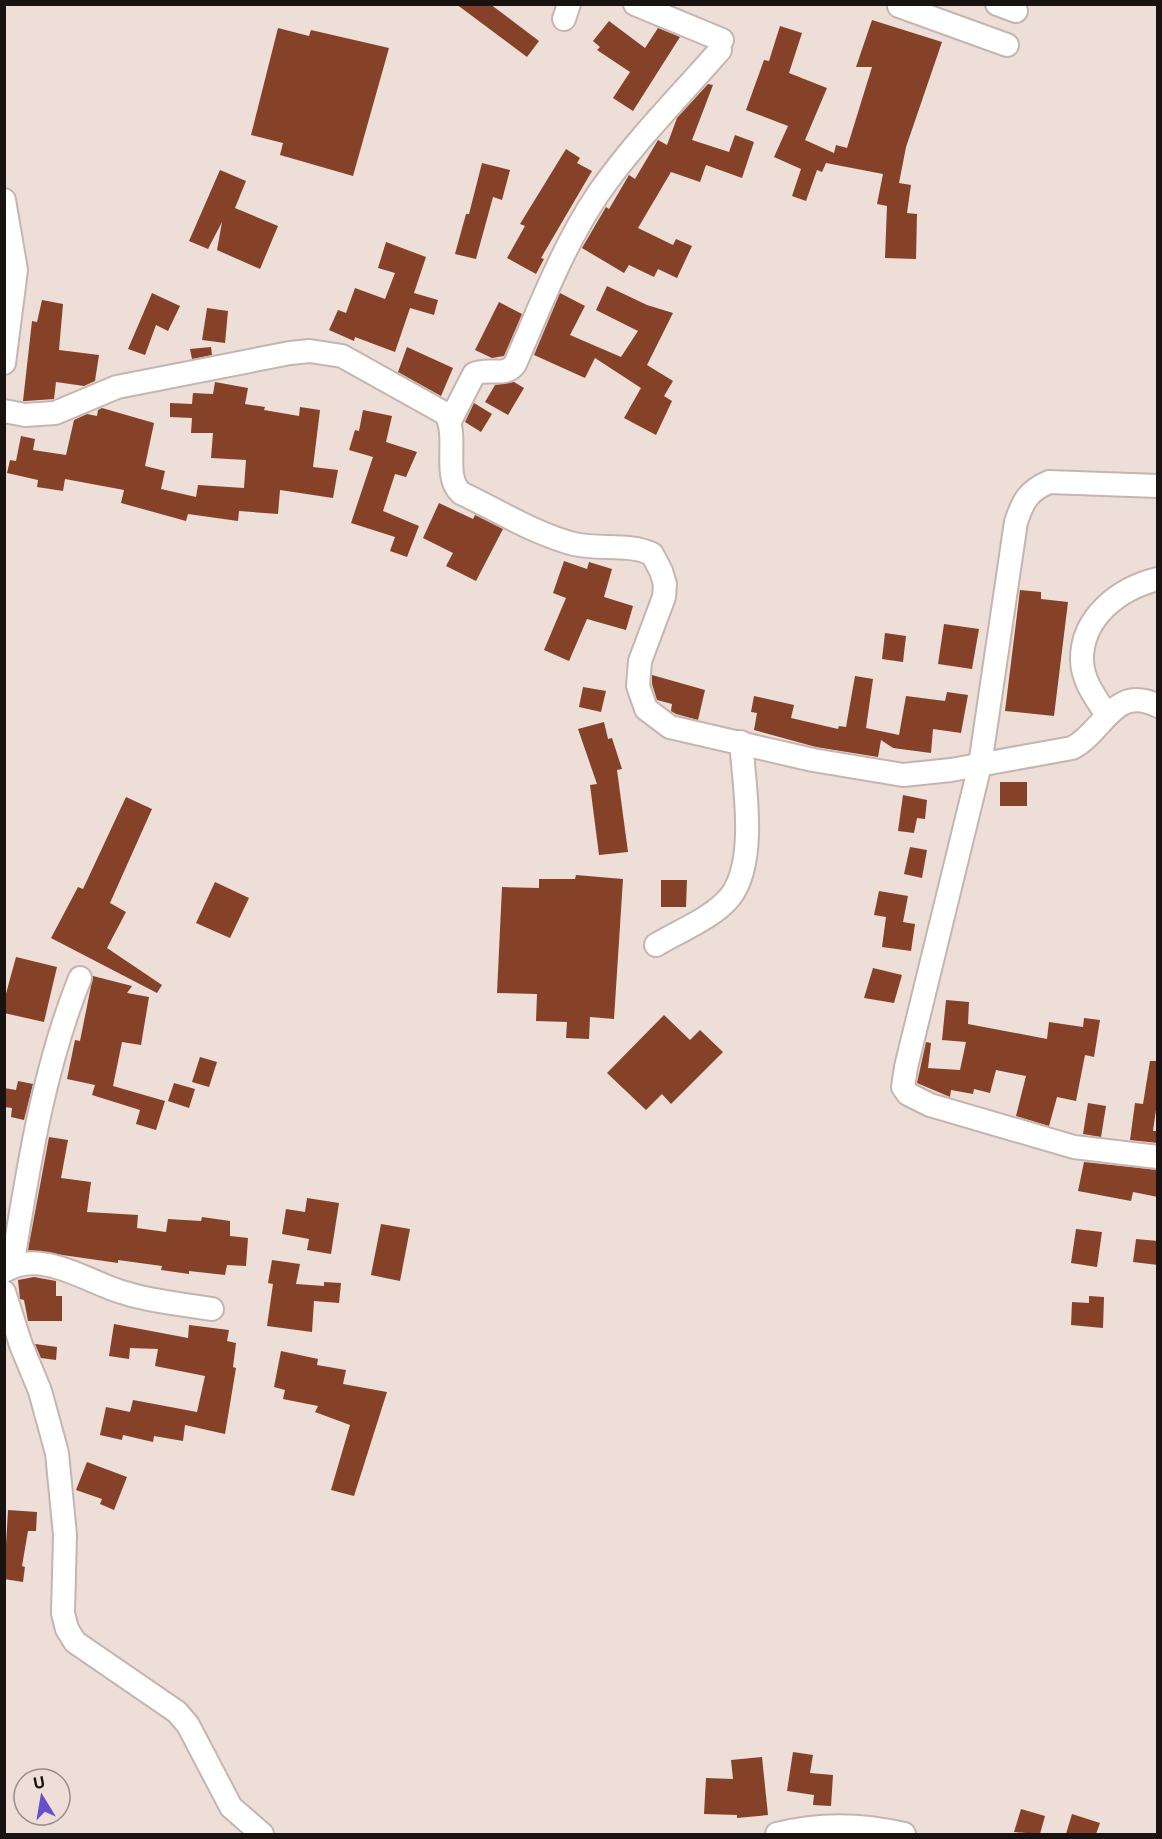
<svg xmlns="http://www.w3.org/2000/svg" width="1162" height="1839" viewBox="0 0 1162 1839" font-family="'Noto Sans',sans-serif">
	<rect width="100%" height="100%" fill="#edded8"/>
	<g fill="#854228">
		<path d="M456,4h34l49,37 -12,16z"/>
		<path d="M872,20l70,22 -36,105 -7,36 12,2 -4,28 10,1 -1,45 -31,-1 2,-52 -10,-2 6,-30 -57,-11 -4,9 -5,-2 -11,31 -14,-5 9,-27 -27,-12 14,-31 -42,-16 18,-50 5,1 11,-35 22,7 -13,40 38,15 -22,52 29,13 2,-8 11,3 25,-81h-16z"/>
		<path d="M609,21l36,27 13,-20 22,9 -47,74 -20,-13 17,-26 -33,-22 3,-3 -7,-6z"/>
		<path d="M278,28l31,8 2,-6 78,18 -36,128 -73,-21 3,-12 -32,-8z"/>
		<path d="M708,84l5,1 -21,55 37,12 6,-17 19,7 -12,36 -36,-13 -6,17 -29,-10 -33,56 35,17 3,-6 16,7 -15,32 -19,-9 -4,8 -25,-12 -5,8 -42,-25 24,-41 3,2 20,-34 6,4 23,-39 9,5 10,-27z"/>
		<path d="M566,149l14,9 -3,5 15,8 -51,87 3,1 -8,15 -29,-16 18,-32 -5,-2z"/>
		<path d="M482,163l28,7 -8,30 -9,-3 -17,62 -21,-5 11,-40h3z"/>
		<path d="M220,170l26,11 -11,27 43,18 -18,43 -43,-19 5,-28 -14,27 -19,-8z"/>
		<path d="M386,242l40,15 -12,36 24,7 -4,15 -24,-7 -15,44 -40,-15 -1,4 -25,-11 9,-20 8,3 9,-25 30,11 10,-26 -17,-5z"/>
		<path d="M607,286l40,19 26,8 -26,52 26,16 -9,15 8,5 -16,34 -32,-17 17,-30 -46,-30 -10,20 -51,-23 26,-62 25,13 -15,29 51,22 17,-26 -42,-21z"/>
		<path d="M152,293l28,13 -12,25 -12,-6 -11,30 -17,-6z"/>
		<path d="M42,300l21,4 -4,46 40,5 -4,26 -11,5 -28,-4 -2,17 -28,2h-3l9,-80 5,1z"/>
		<path d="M499,302l23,12 -18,42 -12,2 -17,-8z"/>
		<path d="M207,308l21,3 -3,32 -23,-3z"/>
		<path d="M211,347l1,8 -20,4 -2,-10z"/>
		<path d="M407,347l46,21 -12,28 -43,-24z"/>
		<path d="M215,382l33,6 -3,16 20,3 -1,3 35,6 1,-9 20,3 -7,57 25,3 -5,28 -53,-8 -2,24 -39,-3 -1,10 -50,-7 -2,7 -65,-18 3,-13 -59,-11 -2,12 -26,-4 1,-7 -31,-7 3,-13 6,1 5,-25 14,3 -2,11 33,5 8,-35 13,-6 10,2 1,-6 4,-2 52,15 -9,43 20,5 -4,18 35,8 2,-12 46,3 2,-28 -35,-2 2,-25h-22l1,-15 -22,-1v-14l22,1 1,-11 20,1z"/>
		<path d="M514,382l10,6 -16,27 -23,-13 10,-17z"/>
		<path d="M474,403l18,11 -11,18 -16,-10z"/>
		<path d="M363,410l29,6 -6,26 31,10 -11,25 -11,-3 -12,37 36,15 -12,31 -17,-6 5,-14 -44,-14 22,-66 -24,-7 6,-20 4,1z"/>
		<path d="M439,503l34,16 2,-4 28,14 -27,52 -30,-15 7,-13 -30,-15z"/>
		<path d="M564,561l23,8 2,-7 23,7 -8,28 29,9 -7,24 -39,-11 -18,42 -25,-11 22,-52 -13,-5z"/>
		<path d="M1020,590l21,2v7l27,3 -14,114 -49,-5z"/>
		<path d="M944,624l35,5 -7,40 -34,-5z"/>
		<path d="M885,633l21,3 -3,26 -21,-3z"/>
		<path d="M652,675l53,15 -7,30 -22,-6 -5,-3 1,-7 -15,-4 -5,-16z"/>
		<path d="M855,676l18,3 -7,49 33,7 7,-39 39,5 2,-9 21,3 -7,38 -28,-4 -2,24 -38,-5 -12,-8 -3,17 -62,-10 -62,-17 3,-17 -6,-1 3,-16 40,9 -3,13 47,11 1,-3 7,1z"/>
		<path d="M583,687l23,4 -5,21 -22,-5z"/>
		<path d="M604,722l4,17 4,-1 10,31 -5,1 11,82 -29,3 -9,-70 7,-1 -19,-55z"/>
		<rect x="1000" y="782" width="27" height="24"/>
		<path d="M903,795l24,5 -2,19 -8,-1 -3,15 -16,-2z"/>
		<path d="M126,797l26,12 -42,94 16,9 -19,36 55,37 -5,8 -106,-55 27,-51 5,2z"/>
		<path d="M910,847l17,3 -5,28 -18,-4z"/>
		<path d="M576,875l47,4 -9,140 -24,-2 -1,22 -23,-1 1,-16 -31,-1 1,-27 -40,-1 5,-106 37,1v-9h36z"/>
		<path d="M661,880h26l-1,27h-25z"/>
		<path d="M215,882l34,16 -19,40 -34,-15z"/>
		<path d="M879,891l29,5 -5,26 12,2 -4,27 -29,-4 4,-30 -12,-2z"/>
		<path d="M16,957l41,10 -13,55 -40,-9v-12z"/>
		<path d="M873,968l29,7 -8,28 -30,-5z"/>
		<path d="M93,976l39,10 -5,7 22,4 -8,48 -19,-3 -9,44 52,15 -9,29 -20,-6 4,-14 -48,-15 3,-10 -28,-6 8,-39 5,1z"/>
		<path d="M946,1000l23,2 -1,22 79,15 2,-17 34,5 1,-9 16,2 -6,37 -9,-2 -9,46 -19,-4 -8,29 -33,-10 10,-40 -30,-6 -6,23 -16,-4 -1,5 -22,-4 -1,7 -33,-14 9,-41 5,1 -3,25 32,2 6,-28 -24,-2z"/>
		<path d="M664,1015l26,25 10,-10 23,22 -52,52 -9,-10 -16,16 -39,-37z"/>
		<path d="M200,1057l17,5 -8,25 -17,-5z"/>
		<path d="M1150,1061h8v35l-5,35h5v12l-28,-3 5,-37 8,1z"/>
		<path d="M18,1081l15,3 -9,36 -13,-3 1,-9 -8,-1v-19l12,2z"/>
		<path d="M174,1083l21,6 -6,19 -21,-7z"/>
		<path d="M1088,1103l18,3 -5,31 -18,-3z"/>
		<path d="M49,1137l19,3 -7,38 30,4 -4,30 51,3 -1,13 29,4 2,-13 33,2 1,-4 28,4v15l18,2 -2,28 -19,-1 -2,10 -36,-4v3l-28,-4 1,-4 -44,-6v3l-90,-13z"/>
		<path d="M1084,1162l74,8v27l-25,-5 -2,9 -53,-10z"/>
		<path d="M307,1198l32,5 -8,51 -24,-4 2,-11 -27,-5 4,-25 19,3z"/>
		<path d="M381,1224l29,5 -10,52 -29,-6z"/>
		<path d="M1076,1229l26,3 -5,35 -26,-4z"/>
		<path d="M1136,1239l22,2v24l-25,-3z"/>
		<path d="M272,1260l28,4 -4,20 28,2v-4l17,1 -2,20 -25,-2 -2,31 -45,-6 6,-42 -5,-1z"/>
		<path d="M34,1277l22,4v15h6v25h-34l-4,-21 -4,-1 -2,-19z"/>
		<path d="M1089,1296l15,1 -1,31 -32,-3 1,-23 17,1z"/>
		<path d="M114,1324l74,14 1,-13 40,5 -2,11 9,2 -3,24 3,1 -11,66 -40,-9 -2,16 -29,-5 -1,6 -30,-7 -1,5 -22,-5 6,-28 24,5 3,-12 64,12 8,-36 -50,-10 3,-17 -28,-1 -1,11 -20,-3z"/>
		<path d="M35,1344l22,3 -1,13 -15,-2z"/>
		<path d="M281,1351l37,8 -1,6 29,5 -3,14 44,8 -33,104 -23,-6 19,-65 -35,-13 3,-6 -35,-7 2,-9 -11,-3z"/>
		<path d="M87,1462l40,15 -13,33 -14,-6 2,-5 -26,-9z"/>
		<path d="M8,1510l29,2 -1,19h-8l-6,35 3,1 -2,15 -19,-3z"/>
		<path d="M793,1752l20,3 -3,18 23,2 -2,31 -18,-1 1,-10 -27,-4z"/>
		<path d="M762,1757l6,58 -31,3v-3l-33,-1 2,-36 27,1 -2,-19z"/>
		<path d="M1021,1809l24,7 -5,18 -26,-2z"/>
		<path d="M1072,1814l28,9 -4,11h-30z"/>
	</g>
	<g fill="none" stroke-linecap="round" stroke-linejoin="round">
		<defs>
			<g id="minor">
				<path d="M635,4l87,36"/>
				<path d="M997,4l19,7"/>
				<path d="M899,6l108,39"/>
				<path d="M564,19l5,-15"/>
				<path d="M4,200l12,70 -12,93"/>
				<path d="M4,411l21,4 30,-2 62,-26 173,-34 20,-2 32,5 104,58c13,24 -4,62 15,79 36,17 74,41 113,51 25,6 55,-1 78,10l9,17 4,13 -1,13 -24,64 -2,25 8,23 24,18 143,33 90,15 48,-5 121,-22c31,-15 42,-65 86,-42"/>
				<path d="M450,421l24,-47c14,-7 31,4 41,-10 25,-57 48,-118 83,-170 35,-51 81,-97 122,-144"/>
				<path d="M1158,486l-109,-4c-21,9 -26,19 -33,40l-36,243 -74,302 -3,20 5,7 22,11 144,42 84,10"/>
				<path d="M1107,715c-11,-17 -24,-33 -25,-54 -1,-44 38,-73 76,-82"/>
				<path d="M656,945c23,-14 57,-27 74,-48 28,-35 14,-114 11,-155"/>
				<path d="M12,1267c16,-98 31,-197 68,-289"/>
				<path d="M4,1271c39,-23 84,12 121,22 28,9 58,11 87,16"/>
				<path d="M4,1292l17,53 19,46 17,62 8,82 -2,78 4,16 8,13 102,70 11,13 43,82 31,27"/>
				<path d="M777,1834c43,-11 85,-10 127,0"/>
			</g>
		</defs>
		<use href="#minor" stroke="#c4b5b0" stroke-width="26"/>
		<use href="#minor" stroke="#fff" stroke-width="22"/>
	</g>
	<rect width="1162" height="1839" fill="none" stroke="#181311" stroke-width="12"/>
	<g transform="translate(42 1797) rotate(349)"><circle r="28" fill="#edded8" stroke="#988d88" stroke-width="1.5"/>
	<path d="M0-4.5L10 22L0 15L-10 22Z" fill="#6750c9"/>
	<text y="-9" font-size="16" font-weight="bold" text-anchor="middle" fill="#181311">U</text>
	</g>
</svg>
